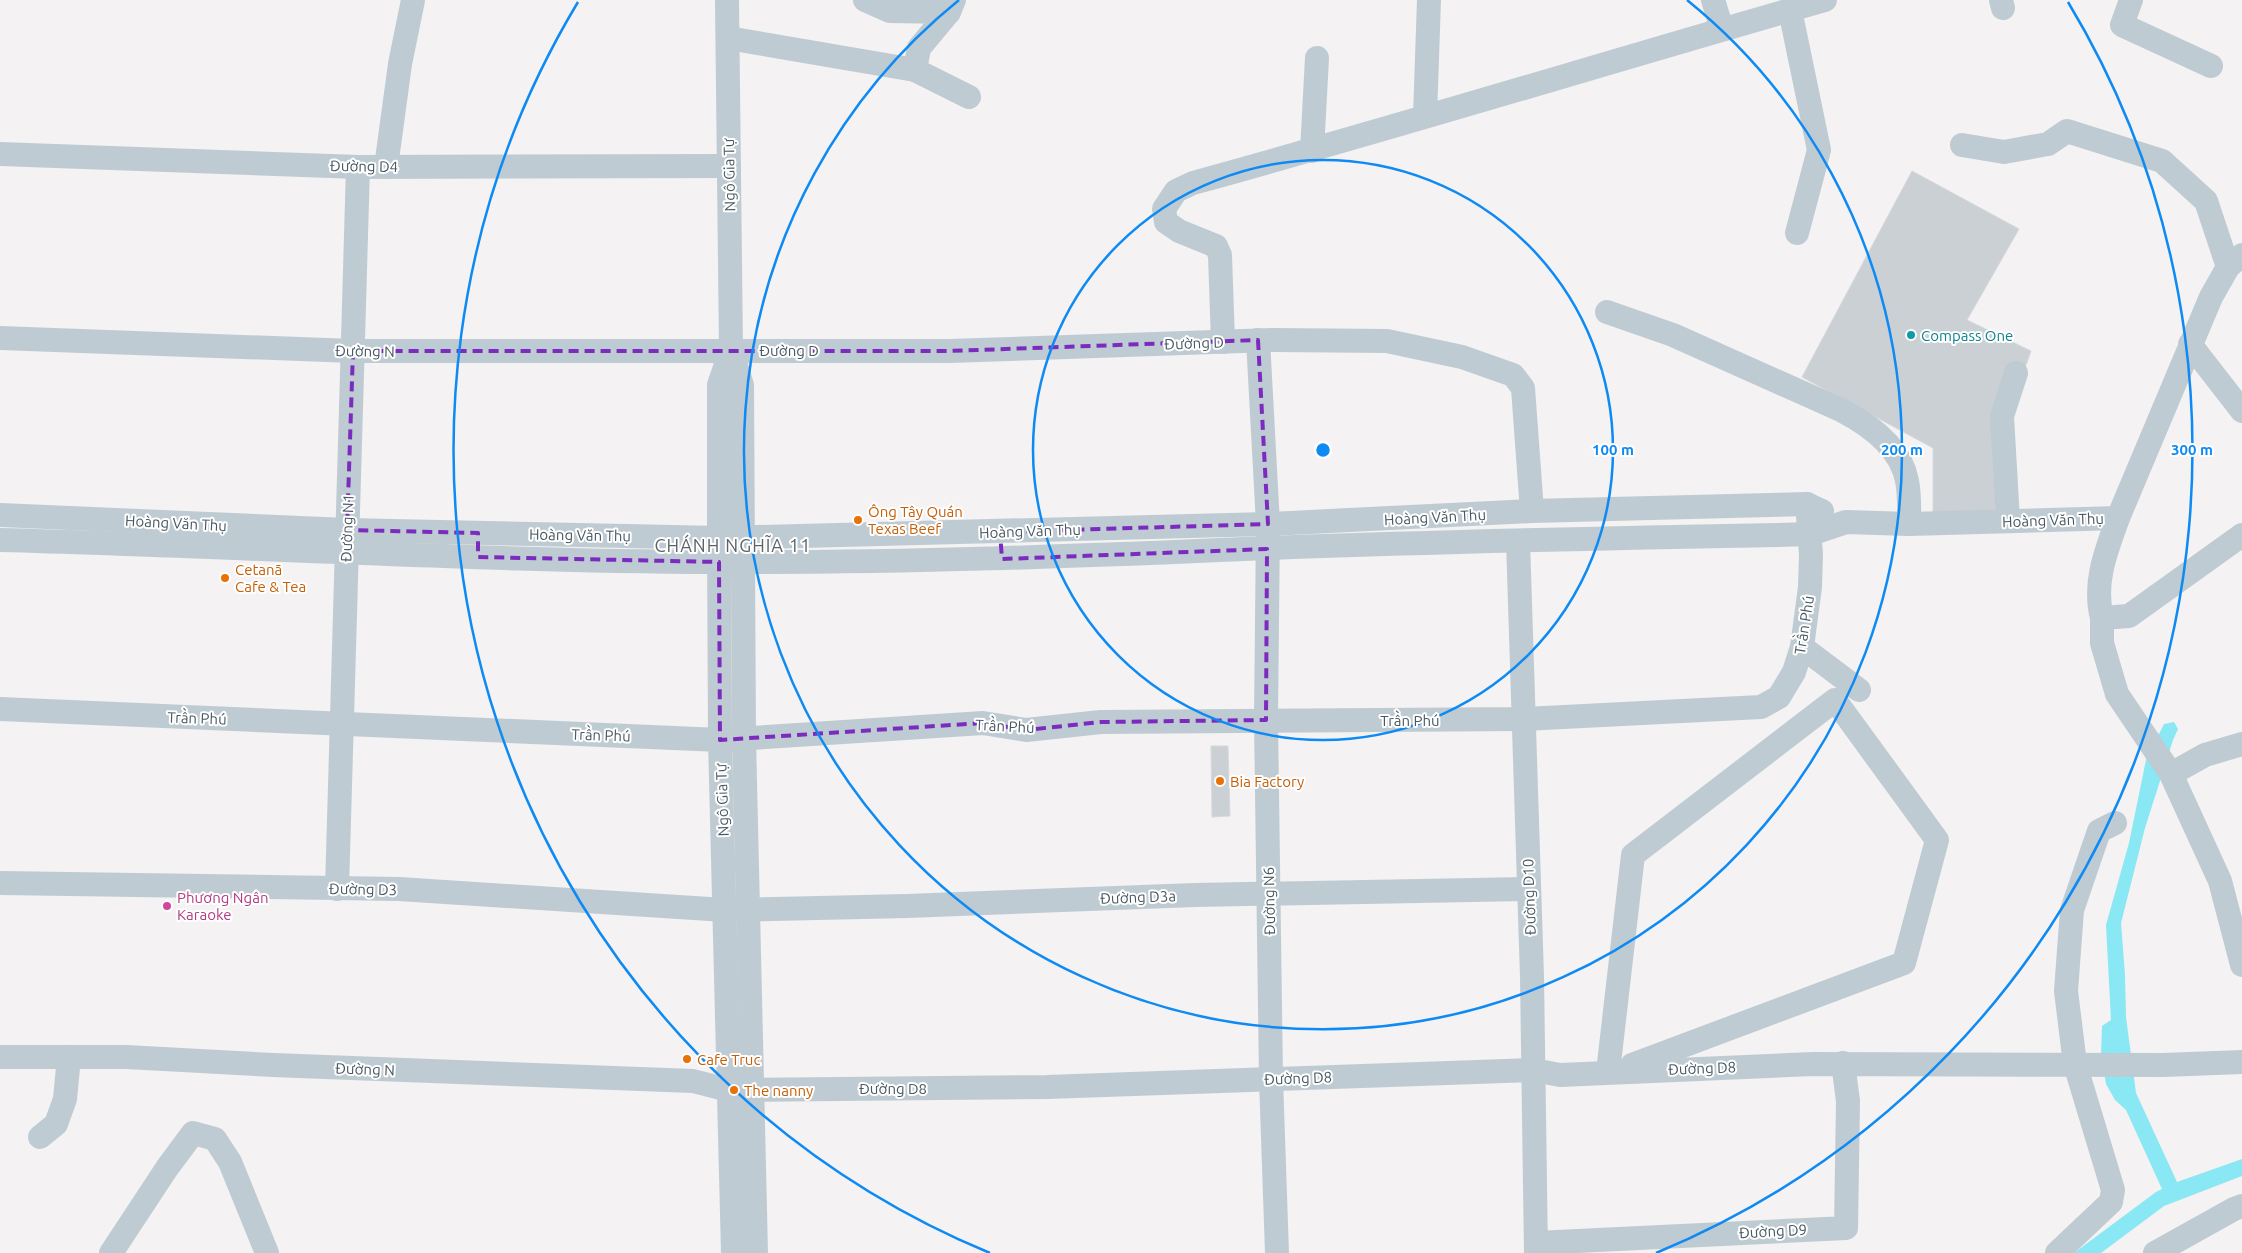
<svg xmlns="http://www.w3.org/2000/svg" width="2242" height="1253" viewBox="0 0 2242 1253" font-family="Ubuntu,sans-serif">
	<rect width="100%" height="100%" fill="#f4f2f2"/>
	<path fill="#89e8f3" d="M2174,722l4,7 -5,11 -28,88 -24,95 4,52 1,42 10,76 41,89 65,-23v17l-78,30 -63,47h-27l82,-61 6,-3 -36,-79 -11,-10 -9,-16 -5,-30 1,-28 9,-6 -5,-95 23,-82 17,-83 18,-36z"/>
	<g fill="#cbd0d4" stroke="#d5d8dd">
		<path d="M1912,171l107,58 -52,91 64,31 -21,58 4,100 -81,4v-65l-131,-71z"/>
		<path d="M1211,746h17l2,70 -18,1z"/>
	</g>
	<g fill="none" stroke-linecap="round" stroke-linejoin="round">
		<g stroke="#bfcbd2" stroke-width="24">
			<path d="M727,0l4,350 11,35 2,354 12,514"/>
			<path d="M865,0l25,11 59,1"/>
			<path d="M954,0l-5,12 -30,36 -4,22 54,27"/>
			<path d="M1713,0l9,29"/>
			<path d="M2001,0l2,8"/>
			<path d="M2131,0l-9,25 89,41"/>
			<path d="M1790,10l29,140 -22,83"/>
			<path d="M728,38l187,32"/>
			<path d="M1425,116l4,-116"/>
			<path d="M1962,145l42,7 44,-8 19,-13 95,30 44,40 22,66"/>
			<path d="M1312,151l5,-93"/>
			<path d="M0,154l358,13 371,-1"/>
			<path d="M386,167l14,-103 13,-64"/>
			<path d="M1607,312l66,23 168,75c29,15 60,37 66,71 3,14 2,29 2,43"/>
			<path d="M0,338l353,13h596l324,-11 114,1 75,16 51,18 10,13 9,123"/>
			<path d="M1258,340l10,184 -2,196 5,359 6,174"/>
			<path d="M1223,342l-3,-87 -4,-9 -37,-15 -13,-9 -2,-13 12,-18 17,-8c212,-58 421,-123 632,-183"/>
			<path d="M2190,344l52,67"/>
			<path d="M731,350l-12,35v153l1,202 13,513"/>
			<path d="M0,515l347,15 372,8 549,-14 264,-13 275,-7 15,7"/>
			<path d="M2118,518c-12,33 -25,65 -16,100l27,-2 113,-81"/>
			<path d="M2008,521l-6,-105 14,-43"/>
			<path d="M0,540c238,6 476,21 715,22 184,1 369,-6 554,-14 169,-6 339,-10 509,-13l32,-1 36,-12 63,2 209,-6 93,-221 17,-30 14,-12"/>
			<path d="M1518,541l14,436 4,276"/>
			<path d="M2102,618v25l15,51 54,80 49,107 22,84"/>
			<path d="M1802,647l57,43"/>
			<path d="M0,709l720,31 263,-17 43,7 75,-8 422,-3 238,-12 18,-10 15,-25 8,-25 8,-60 1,-33 -4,-50"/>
			<path d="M2171,774l34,-19 37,-11"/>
			<path d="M0,883l399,6 326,21 182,-4 288,-11 334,-6"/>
			<path d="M337,889l21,-722"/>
			<path d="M0,1057h126l147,8 420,16 35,9 319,-3 486,-17 27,5 253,-11 350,1 79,-3"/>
			<path d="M1608,1072l25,-217 202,-155 102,140 -33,123 -272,102"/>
			<path d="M40,1137l16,-13 9,-25 4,-42"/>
			<path d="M1536,1243l310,-15 2,-127 -5,-38"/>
			<path d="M111,1253l56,-85 26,-35 22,6 15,23 37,91"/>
			<path d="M2057,1253l54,-51 2,-12 -38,-126 -9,-73 6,-81 27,-79 16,-8"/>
			<path d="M2155,1253l79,-44 8,-3"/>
		</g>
	</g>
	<path fill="none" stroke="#7b2cbf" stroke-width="4" stroke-dasharray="10 6" stroke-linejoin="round" d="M1258,340l10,184 -268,8 2,27 265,-10 -1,171 -165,2 -75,8 -43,-7 -263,17 -1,-178 -241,-5v-24l-131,-3 6,-179h596z"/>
	<g fill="none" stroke="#0d8af3" stroke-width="2.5">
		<circle cx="1323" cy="450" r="290"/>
		<path d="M1687 0A579 579 0 1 1 959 0"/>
		<path d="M990 1253A869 869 0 0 1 578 2M2068 2A869 869 0 0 1 1656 1253"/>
	</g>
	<circle fill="#0f9aa8" stroke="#fff" stroke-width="2" cx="1911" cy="335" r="5"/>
	<g fill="#e8710a" stroke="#fff" stroke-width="2">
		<circle cx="858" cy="520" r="5"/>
		<circle cx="225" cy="578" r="5"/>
		<circle cx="1220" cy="781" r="5"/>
		<circle cx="687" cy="1059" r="5"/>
		<circle cx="734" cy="1090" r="5"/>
	</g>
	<circle fill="#d1479c" stroke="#fff" stroke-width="2" cx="167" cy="906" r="5"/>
	<g text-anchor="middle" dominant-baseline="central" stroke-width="4" stroke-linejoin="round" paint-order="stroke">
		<g font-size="15" fill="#485861" stroke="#fff">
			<text transform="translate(364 166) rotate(1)">Đường D4</text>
			<text transform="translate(729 175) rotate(-91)">Ngô Gia Tự</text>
			<text transform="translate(1194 343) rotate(-2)">Đường D</text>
			<text x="789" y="350">Đường D</text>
			<text transform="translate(365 351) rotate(1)">Đường N</text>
			<text transform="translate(1435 517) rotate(-3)">Hoàng Văn Thụ</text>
			<text transform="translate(2053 520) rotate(-2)">Hoàng Văn Thụ</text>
			<text transform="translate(176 523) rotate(3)">Hoàng Văn Thụ</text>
			<text transform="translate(347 528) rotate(-88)">Đường N1</text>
			<text transform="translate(1030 531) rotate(-2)">Hoàng Văn Thụ</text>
			<text transform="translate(580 535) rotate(1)">Hoàng Văn Thụ</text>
			<text transform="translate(1804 625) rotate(-81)">Trần Phú</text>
			<text transform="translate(197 718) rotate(2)">Trần Phú</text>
			<text x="1410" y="720">Trần Phú</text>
			<text transform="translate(1005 726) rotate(3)">Trần Phú</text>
			<text transform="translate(601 735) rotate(2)">Trần Phú</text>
			<text transform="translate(722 800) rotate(-92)">Ngô Gia Tự</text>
			<text transform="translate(363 889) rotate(1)">Đường D3</text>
			<text transform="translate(1138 897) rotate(-2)">Đường D3a</text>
			<text transform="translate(1529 897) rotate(-92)">Đường D10</text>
			<text transform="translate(1269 901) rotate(-91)">Đường N6</text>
			<text transform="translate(1702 1068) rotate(-2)">Đường D8</text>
			<text transform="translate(365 1069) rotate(2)">Đường N</text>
			<text transform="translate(1298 1078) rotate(-2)">Đường D8</text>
			<text x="893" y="1088">Đường D8</text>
			<text transform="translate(1773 1231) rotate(-3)">Đường D9</text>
		</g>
		<g font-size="15" fill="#0d838f" stroke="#fff" text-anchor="start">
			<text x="1921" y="335">Compass One</text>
		</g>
		<g font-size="15" fill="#c56008" stroke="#fff" text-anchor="start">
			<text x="868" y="511">Ông Tây Quán<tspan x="868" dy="17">Texas Beef</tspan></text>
			<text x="235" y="569">Cetanā<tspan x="235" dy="17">Cafe &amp; Tea</tspan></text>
			<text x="1230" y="781">Bia Factory</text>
			<text x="697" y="1059">Cafe Truc</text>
			<text x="744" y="1090">The nanny</text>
		</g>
		<g font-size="15" fill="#b23c85" stroke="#fff" text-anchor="start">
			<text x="177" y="897">Phương Ngân<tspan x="177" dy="17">Karaoke</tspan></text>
		</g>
		<g font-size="18" letter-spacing="1" fill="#5d6367" stroke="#fff">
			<text x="733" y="545">CHÁNH NGHĨA 11</text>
		</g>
	</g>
	<circle cx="1323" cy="450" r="8" fill="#0d8af3" stroke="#fff" stroke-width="2.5"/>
	<g font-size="15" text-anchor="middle" font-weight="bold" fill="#0d8af3" stroke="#fff" stroke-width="4" stroke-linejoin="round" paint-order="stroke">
		<text x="1613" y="455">100 m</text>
		<text x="1902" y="455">200 m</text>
		<text x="2192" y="455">300 m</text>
	</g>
</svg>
